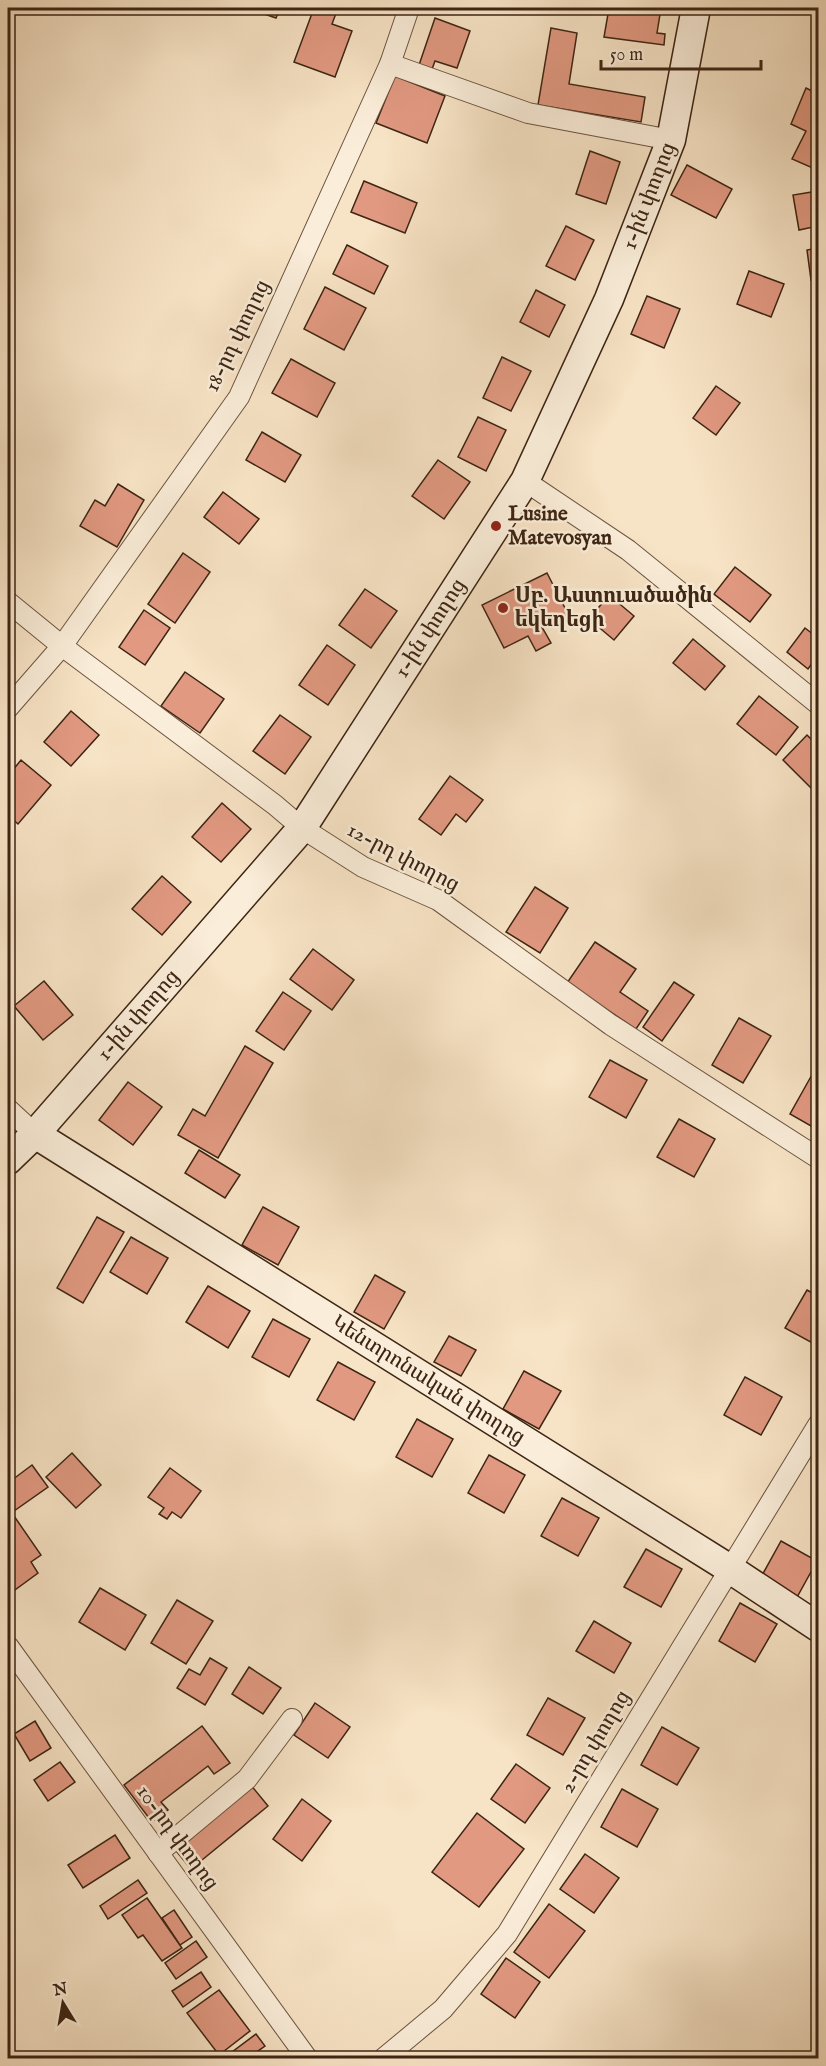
<svg xmlns="http://www.w3.org/2000/svg" width="826" height="2066" viewBox="0 0 826 2066" font-family="'IM FELL English','Noto Serif Armenian',serif">
	<rect width="100%" height="100%" fill="#f7e3c5"/>
	<filter id="stains"><feTurbulence type="fractalNoise" baseFrequency=".00333" numOctaves="4"/><feColorMatrix values="0 0 0 0 .2 0 0 0 0 .09 0 0 0 0 .02 0 0 0 .5 -.17"/></filter>
	<radialGradient id="worn" r=".72"><stop offset=".6" stop-color="#630" stop-opacity="0"/><stop offset="1" stop-color="#630" stop-opacity=".3"/></radialGradient>
	<g fill="#e19981" stroke="#3d2514" stroke-width="1.5">
		<path d="M247,8h33l-4,10z"/>
		<path d="M314,8h24l-6,16 20,7 -17,46 -41,-15z"/>
		<path d="M609,8h52l-4,25 8,1 -1,11 -60,-8z"/>
		<path d="M744,8h19l-1,6 -18,-2z"/>
		<path d="M435,18l35,13 -13,37 -22,-7 -4,11 -13,-4z"/>
		<path d="M551,28l26,5 -8,51 76,13 -4,25 -103,-17z"/>
		<path d="M395,76l50,20 -18,47 -51,-20z"/>
		<path d="M806,88l12,6v67l-3,8 -23,-10 14,-28 -15,-7z"/>
		<path d="M590,151l30,11 -14,42 -30,-10z"/>
		<path d="M687,165l45,24 -16,29 -45,-23z"/>
		<path d="M364,181l53,22 -12,30 -54,-21z"/>
		<path d="M818,191v35l-19,4 -6,-35z"/>
		<path d="M566,226l28,14 -19,40 -29,-14z"/>
		<path d="M347,245l41,21 -14,28 -41,-20z"/>
		<path d="M818,248v30l-7,2 -4,-30z"/>
		<path d="M749,271l35,13 -13,33 -34,-13z"/>
		<path d="M325,287l41,21 -22,42 -40,-21z"/>
		<path d="M536,290l29,15 -16,32 -29,-15z"/>
		<path d="M647,296l33,13 -16,39 -33,-14z"/>
		<path d="M502,357l29,14 -20,40 -28,-13z"/>
		<path d="M291,359l44,24 -18,34 -45,-24z"/>
		<path d="M716,386l24,17 -24,32 -23,-17z"/>
		<path d="M478,417l28,13 -20,41 -28,-14z"/>
		<path d="M262,432l39,23 -16,27 -39,-22z"/>
		<path d="M438,460l32,22 -26,37 -32,-23z"/>
		<path d="M118,484l26,16 -27,47 -37,-21 15,-26 10,6z"/>
		<path d="M223,492l36,27 -20,25 -35,-27z"/>
		<path d="M183,553l27,19 -35,51 -27,-19z"/>
		<path d="M735,567l36,28 -21,27 -36,-28z"/>
		<path d="M547,573l21,41 -26,13 9,16 -15,8 -8,-15 -24,12 -22,-43z"/>
		<path d="M365,589l32,22 -26,37 -32,-23z"/>
		<path d="M609,595l25,21 -20,24 -25,-21z"/>
		<path d="M144,610l26,18 -25,37 -26,-18z"/>
		<path d="M805,628l13,10v17l-10,14 -21,-17z"/>
		<path d="M693,639l32,27 -20,24 -32,-27z"/>
		<path d="M327,645l28,20 -27,40 -29,-20z"/>
		<path d="M185,672l39,27 -24,34 -39,-27z"/>
		<path d="M759,696l39,31 -22,28 -39,-31z"/>
		<path d="M71,711l28,24 -28,31 -27,-24z"/>
		<path d="M280,715l31,22 -26,37 -32,-23z"/>
		<path d="M807,735l11,11v49l-35,-35z"/>
		<path d="M21,760l30,25 -33,39 -10,-9v-39z"/>
		<path d="M450,776l33,24 -17,22 -10,-8 -15,21 -22,-16z"/>
		<path d="M222,803l29,26 -30,33 -29,-25z"/>
		<path d="M162,876l29,26 -29,33 -30,-26z"/>
		<path d="M535,887l33,21 -28,45 -34,-21z"/>
		<path d="M595,942l41,27 -16,23 28,19 -12,18 -69,-46z"/>
		<path d="M313,949l41,31 -22,30 -42,-31z"/>
		<path d="M44,981l29,34 -30,25 -29,-34z"/>
		<path d="M674,982l20,13 -32,46 -19,-14z"/>
		<path d="M283,992l28,19 -27,39 -28,-19z"/>
		<path d="M739,1018l32,18 -28,47 -31,-18z"/>
		<path d="M245,1046l28,17 -55,95 -40,-23 15,-26 12,7z"/>
		<path d="M610,1060l37,20 -21,38 -37,-21z"/>
		<path d="M818,1064v66l-28,-16z"/>
		<path d="M128,1082l34,25 -29,38 -34,-25z"/>
		<path d="M679,1119l36,20 -21,38 -37,-20z"/>
		<path d="M199,1150l41,25 -15,23 -40,-25z"/>
		<path d="M263,1207l36,20 -21,38 -36,-20z"/>
		<path d="M97,1217l27,15 -41,71 -26,-15z"/>
		<path d="M131,1237l37,21 -21,36 -37,-22z"/>
		<path d="M375,1275l30,17 -21,37 -30,-17z"/>
		<path d="M208,1286l42,25 -22,37 -42,-26z"/>
		<path d="M807,1290l11,6v50l-33,-18z"/>
		<path d="M273,1319l37,20 -21,38 -37,-20z"/>
		<path d="M449,1336l27,14 -15,26 -27,-14z"/>
		<path d="M338,1362l37,20 -21,38 -37,-20z"/>
		<path d="M524,1371l37,20 -22,38 -36,-20z"/>
		<path d="M745,1377l37,20 -21,38 -37,-20z"/>
		<path d="M417,1419l36,20 -21,38 -36,-20z"/>
		<path d="M72,1453l29,32 -25,23 -30,-31z"/>
		<path d="M489,1455l36,20 -21,38 -36,-20z"/>
		<path d="M32,1465l16,22 -34,24 -6,-9v-19z"/>
		<path d="M170,1468l31,23 -20,27 -9,-6 -5,7 -8,-5 5,-6 -16,-11z"/>
		<path d="M562,1498l37,20 -21,38 -37,-20z"/>
		<path d="M14,1516l27,39 -10,7 7,11 -30,22v-75z"/>
		<path d="M781,1541l36,20 -21,38 -36,-20z"/>
		<path d="M646,1549l36,20 -21,38 -37,-20z"/>
		<path d="M100,1588l46,27 -21,35 -46,-28z"/>
		<path d="M177,1600l36,21 -27,43 -35,-21z"/>
		<path d="M740,1603l37,21 -22,38 -36,-21z"/>
		<path d="M594,1621l37,22 -17,30 -38,-22z"/>
		<path d="M210,1658l17,10 -22,37 -28,-17 12,-19 11,6z"/>
		<path d="M249,1667l32,21 -18,26 -31,-20z"/>
		<path d="M548,1698l37,20 -22,37 -36,-20z"/>
		<path d="M315,1703l35,24 -22,31 -34,-23z"/>
		<path d="M35,1721l16,27 -21,13 -16,-27z"/>
		<path d="M202,1726l28,37 -16,11 -6,-8 -47,36 7,8 -16,12 -28,-37z"/>
		<path d="M662,1727l37,21 -22,37 -36,-20z"/>
		<path d="M60,1762l15,20 -27,19 -14,-21z"/>
		<path d="M516,1764l34,24 -25,35 -34,-24z"/>
		<path d="M250,1784l18,22 -77,63 -18,-22z"/>
		<path d="M622,1789l36,20 -21,38 -36,-20z"/>
		<path d="M302,1799l29,22 -29,40 -29,-22z"/>
		<path d="M477,1813l47,36 -45,58 -47,-35z"/>
		<path d="M115,1835l15,23 -47,30 -15,-23z"/>
		<path d="M585,1854l34,24 -25,35 -34,-24z"/>
		<path d="M138,1880l9,13 -39,26 -8,-13z"/>
		<path d="M147,1898l35,50 -20,13 -19,-26 -5,3 -16,-23z"/>
		<path d="M549,1904l36,27 -36,47 -35,-26z"/>
		<path d="M174,1910l18,27 -12,8 -18,-27z"/>
		<path d="M196,1941l11,16 -31,22 -11,-16z"/>
		<path d="M506,1958l34,24 -25,36 -34,-24z"/>
		<path d="M201,1972l10,15 -28,20 -11,-16z"/>
		<path d="M219,1990l31,41 -31,24 -32,-42z"/>
		<path d="M256,2034l9,12 -17,12h-24z"/>
	</g>
	<g fill="none" stroke-linecap="round" stroke-linejoin="round">
		<defs>
			<g id="street">
				<path d="M390,64l138,49 143,27"/>
				<path d="M525,481l103,69 190,154"/>
				<path d="M8,602l54,44 213,159 27,23 61,39 75,33 173,125 207,133"/>
				<path d="M8,708l54,-62 177,-249 151,-333 19,-56"/>
				<path d="M8,1109l27,25"/>
				<path d="M8,1646l299,412"/>
				<path d="M158,1853l89,-74 45,-60"/>
				<path d="M384,2058l59,-49 64,-75 311,-509"/>
			</g>
			<g id="secondary">
				<path id="s1" d="M35,1134l695,435 88,58"/>
				<path id="s2" d="M8,1160l27,-26 267,-306 223,-347 84,-182 62,-159 25,-132"/>
			</g>
		</defs>
		<use href="#street" stroke="#6c5440" stroke-width="22"/>
		<use href="#secondary" stroke="#3d2514" stroke-width="31"/>
		<use href="#street" stroke="#faedd9" stroke-width="20"/>
		<use href="#secondary" stroke="#faedd9" stroke-width="28"/>
	</g>
	<g fill="#8f2418" stroke="#faedd9" stroke-width="2">
		<circle cx="496" cy="526" r="6"/>
		<circle cx="503" cy="608" r="6"/>
	</g>
	<g text-anchor="middle" dominant-baseline="central" stroke-width="5" stroke-linejoin="round" paint-order="stroke">
		<g font-size="21" fill="#3d2514" stroke="#faedd9">
			<text stroke="none"><textPath href="#s2" startOffset="1167">1-ին փողոց</textPath></text>
			<text transform="translate(238 336) rotate(-64)">18-րդ փողոց</text>
			<text stroke="none"><textPath href="#s2" startOffset="681">1-ին փողոց</textPath></text>
			<text transform="translate(403 858) rotate(28)">12-րդ փողոց</text>
			<text stroke="none"><textPath href="#s2" startOffset="195">1-ին փողոց</textPath></text>
			<text stroke="none"><textPath href="#s1" startOffset="464">Կենտրոնական փողոց</textPath></text>
			<text transform="translate(596 1742) rotate(-59)">2-րդ փողոց</text>
			<text transform="translate(177 1838) rotate(54)">10-րդ փողոց</text>
		</g>
		<g font-size="21" font-weight="bold" fill="#3d2514" stroke="#faedd9" text-anchor="start">
			<text x="508" y="514">Lusine<tspan x="508" dy="24">Matevosyan</tspan></text>
			<text x="515" y="596">Սբ. Աստուածածին<tspan x="515" dy="24">եկեղեցի</tspan></text>
		</g>
	</g>
	<rect width="826" height="2066" fill="none" stroke="#f7e3c5" stroke-width="30"/>
	<rect x="9" y="9" width="808" height="2048" fill="none" stroke="#3d2514" stroke-width="3"/>
	<rect x="15" y="15" width="796" height="2036" fill="none" stroke="#3d2514" stroke-width="1.5"/>
	<g transform="translate(63 2003) rotate(349)" stroke="#faedd9" stroke-width="4.5" paint-order="stroke">
	<path d="M0-4.5L10 22L0 15L-10 22Z" fill="#3d2514"/>
	<text y="-9" font-size="16" font-weight="bold" text-anchor="middle" fill="#3d2514">N</text>
	</g>
	<path d="M601 60v9h160v-9" fill="none" stroke="#3d2514" stroke-width="3"/>
	<text x="610" y="60" font-size="18" fill="#3d2514" stroke="#faedd9" stroke-width="4.5" paint-order="stroke">50 m</text>
	<rect width="100%" height="100%" filter="url(#stains)"/>
	<rect width="100%" height="100%" fill="url(#worn)"/>
</svg>
